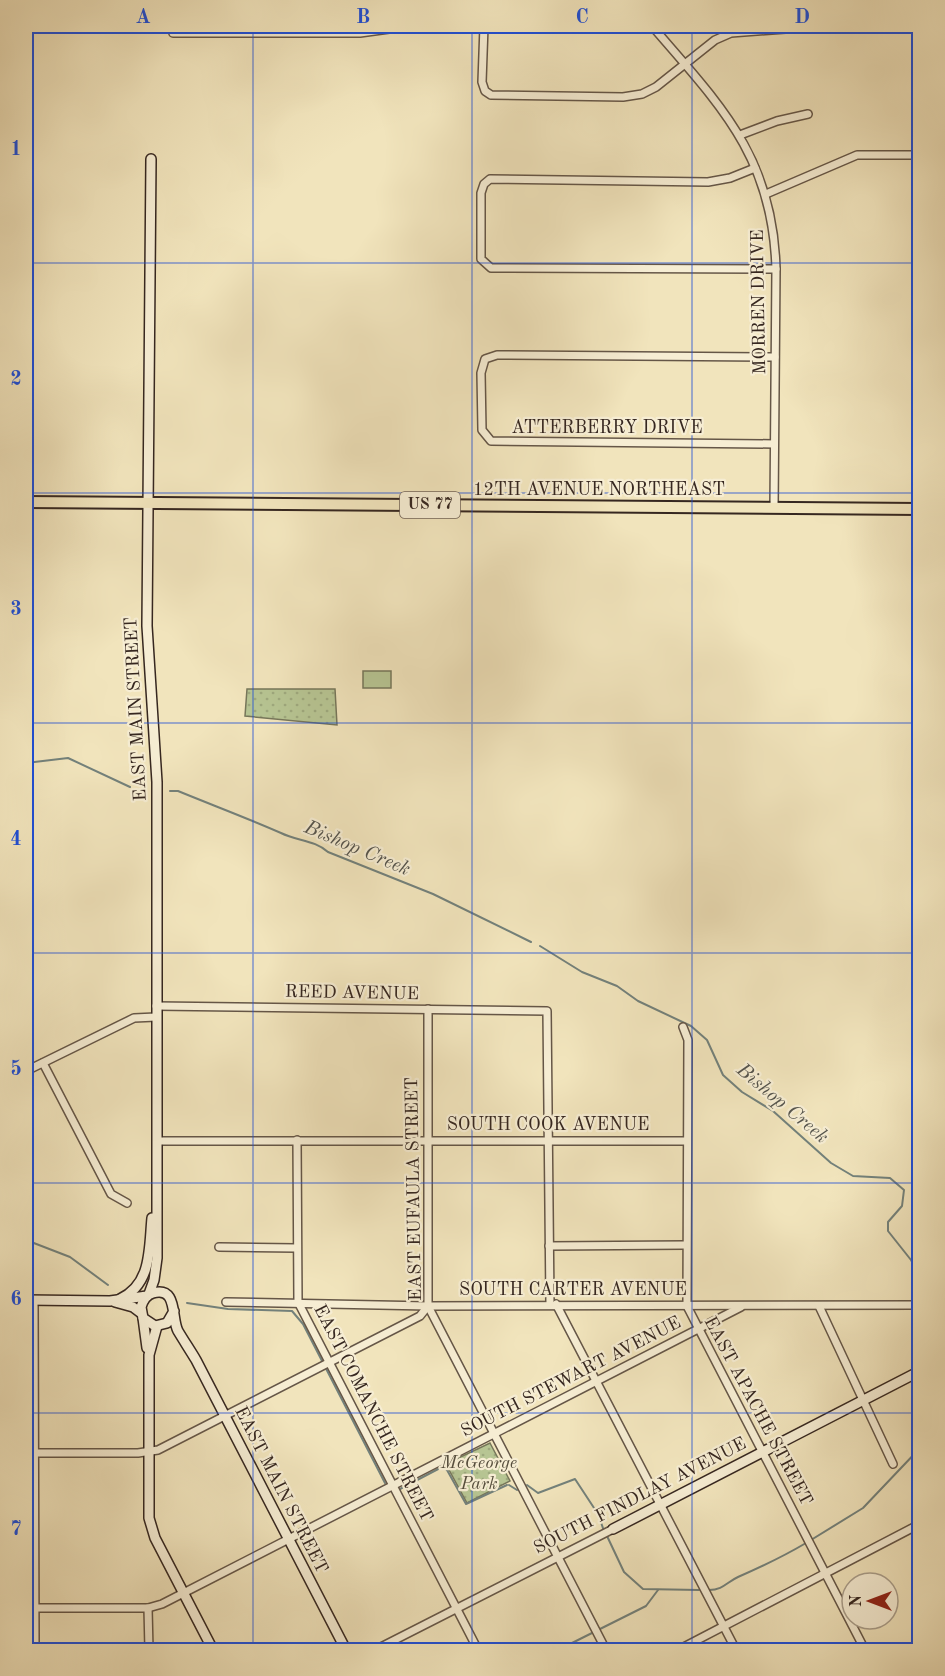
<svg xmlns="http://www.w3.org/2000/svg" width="945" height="1676" viewBox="0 0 945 1676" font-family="'Old Standard TT',serif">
	<defs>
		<pattern id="grass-dots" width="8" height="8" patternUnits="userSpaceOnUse" patternTransform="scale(1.5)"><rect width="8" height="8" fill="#b7c593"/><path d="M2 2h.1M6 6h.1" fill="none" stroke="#9ea97e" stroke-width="1.8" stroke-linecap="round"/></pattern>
	</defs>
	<rect width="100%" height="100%" fill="#f1e4bc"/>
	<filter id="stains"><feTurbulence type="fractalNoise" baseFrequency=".00333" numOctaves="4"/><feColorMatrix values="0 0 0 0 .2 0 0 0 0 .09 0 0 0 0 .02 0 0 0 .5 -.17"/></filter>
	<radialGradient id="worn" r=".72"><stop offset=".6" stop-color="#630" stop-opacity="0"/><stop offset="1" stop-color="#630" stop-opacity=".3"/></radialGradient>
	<g fill="url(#grass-dots)" stroke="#76765a" stroke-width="1.5">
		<path d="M247,689h88l2,36 -92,-9z"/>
		<path d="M490,1443l20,38 -43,22 -19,-35 4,-7z"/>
	</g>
	<rect fill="#b7c593" stroke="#76765a" stroke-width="1.5" x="363" y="671" width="28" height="17"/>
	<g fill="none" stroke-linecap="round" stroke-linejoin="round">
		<g stroke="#73817b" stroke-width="2">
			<path d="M26,763l42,-5 62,29"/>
			<path d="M170,791h8c34,14 69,27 103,42 16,8 34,7 47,19l105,42 98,48"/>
			<path d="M540,946l42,26 35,14 21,15 53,25 16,14 16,35 19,17 31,19 58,52 22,13 37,2 14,12 -2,16 -14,16v9l23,29 9,16"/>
			<path d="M26,1240l44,17 38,28"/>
			<path d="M187,1303l41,6 64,2 11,13 82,159"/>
			<path d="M509,1485l8,5"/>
			<path d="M527,1485l11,8 37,-14 23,35 6,17"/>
			<path d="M400,1489l42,-22 5,3 19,34 41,-19"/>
			<path d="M607,1536l17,36 19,17 56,1"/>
			<path d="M811,1540l52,-32 57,-60"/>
			<path d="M709,1590c14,0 18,-8 29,-13 23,-10 46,-21 68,-34"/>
			<path d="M558,1650l88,-44 12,-16"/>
		</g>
		<defs>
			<g id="street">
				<path d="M484,26l-2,56 3,9 6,4 132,2 19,-3 14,-7 59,-47 16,-7 96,-7"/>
				<path d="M652,26c69,80 121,131 124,243l-2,239"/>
				<path d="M173,33h187l51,-7"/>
				<path d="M740,135l37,-14 31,-7"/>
				<path d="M755,168l-25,10 -22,4 -218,-3 -6,5 -3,9v66l10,9 285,1"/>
				<path d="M766,194l91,-39h63"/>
				<path d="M774,444l-283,-3 -9,-11 -1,-57 4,-14 12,-4 278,2"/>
				<path d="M156,1006l391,5 3,293"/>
				<path d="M428,1009v297l178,344"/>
				<path d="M683,1027l5,13 -1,266 178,344"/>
				<path d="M43,1063l68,131 16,9"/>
				<path d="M26,1071l108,-53 22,-1"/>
				<path d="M297,1140l1,162 180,348"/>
				<path d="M157,1141h529"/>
				<path d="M549,1246l136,-1"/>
				<path d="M219,1247l77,1"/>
				<path d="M34,1300l1,350"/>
				<path d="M226,1302l202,4 492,-1"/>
				<path d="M556,1304l180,346"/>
				<path d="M819,1306l74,158"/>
				<path d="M26,1453h112l20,-3 262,-134 8,-10"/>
				<path d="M26,1608h122l14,-4 579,-297"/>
				<path d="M148,1608l1,42"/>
				<path d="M375,1650l238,-121"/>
				<path d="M678,1650l242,-126"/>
			</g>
			<g id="secondary">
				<path d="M149,1294l5,-14 3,-22v-476l-10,-156 4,-467"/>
				<path d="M120,1299c32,-15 29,-50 32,-81"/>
				<path d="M26,1300l84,1 37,-5"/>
				<path d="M115,1302l18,5 8,6"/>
				<path d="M174,1311l-7,12 -12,3 -12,-8 -2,-11c2,-7 5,-12 12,-14 25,-7 18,25 25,38 6,10 12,19 18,29l150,290"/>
				<path d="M143,1318l4,30"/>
				<path d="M157,1326l-8,29v163l6,20 58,112"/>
				<path d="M613,1529l307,-158"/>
			</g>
			<path id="primary" d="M26,502l894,7"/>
		</defs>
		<use href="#street" stroke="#655647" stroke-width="10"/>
		<use href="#secondary" stroke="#362720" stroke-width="12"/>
		<use href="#primary" stroke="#362720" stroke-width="14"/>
		<use href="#street" stroke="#f6edd3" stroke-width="7"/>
		<use href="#secondary" stroke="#f6edd3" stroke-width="9"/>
		<use href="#primary" stroke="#f1e4bc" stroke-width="10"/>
	</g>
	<path fill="none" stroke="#1d4ed8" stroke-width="1.5" stroke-opacity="0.55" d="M253,26v1624M472,26v1624M692,26v1624M26,263h894M26,493h894M26,723h894M26,953h894M26,1183h894M26,1413h894"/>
	<g text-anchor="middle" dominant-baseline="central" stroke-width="4.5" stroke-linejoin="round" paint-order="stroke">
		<rect fill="#f6edd3" stroke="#706256" stroke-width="1.5" x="400" y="492" width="60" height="26" rx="4.5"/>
		<g font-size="16" font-weight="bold" fill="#362720">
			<text x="430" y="505">US 77</text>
		</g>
		<g font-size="18" fill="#362720" stroke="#f6edd3">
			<text transform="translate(759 302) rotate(-91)">MORREN DRIVE</text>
			<text x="607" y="428">ATTERBERRY DRIVE</text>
			<text x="599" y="490">12TH AVENUE NORTHEAST</text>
			<text transform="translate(136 709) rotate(-93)">EAST MAIN STREET</text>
			<text transform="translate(352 993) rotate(1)">REED AVENUE</text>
			<text x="548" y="1125">SOUTH COOK AVENUE</text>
			<text transform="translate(414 1189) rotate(-91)">EAST EUFAULA STREET</text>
			<text x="573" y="1290">SOUTH CARTER AVENUE</text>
			<text transform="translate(571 1377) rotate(-27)">SOUTH STEWART AVENUE</text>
			<text transform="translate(758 1411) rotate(62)">EAST APACHE STREET</text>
			<text transform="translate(373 1413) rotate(63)">EAST COMANCHE STREET</text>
			<text transform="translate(281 1490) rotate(63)">EAST MAIN STREET</text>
			<text transform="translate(640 1496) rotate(-27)">SOUTH FINDLAY AVENUE</text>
		</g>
		<g font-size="18" font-style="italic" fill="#564e3d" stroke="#f6edd3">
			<text x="479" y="1463">McGeorge<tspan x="479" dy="21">Park</tspan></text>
		</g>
		<g font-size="20" font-style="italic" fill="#55544d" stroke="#f6edd3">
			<text transform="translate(357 849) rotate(23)">Bishop Creek</text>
			<text transform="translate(782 1104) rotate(40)">Bishop Creek</text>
		</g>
	</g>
	<rect width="945" height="1676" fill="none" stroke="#f1e4bc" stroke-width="66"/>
	<g transform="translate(870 1601) rotate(270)"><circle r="28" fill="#f6edd3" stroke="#a99e8b" stroke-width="1.5"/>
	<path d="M0-4.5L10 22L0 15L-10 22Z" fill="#8f2418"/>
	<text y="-9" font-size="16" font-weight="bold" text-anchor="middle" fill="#362720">N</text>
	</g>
	<rect x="33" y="33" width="879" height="1610" fill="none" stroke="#1d4ed8" stroke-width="2"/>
	<g font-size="20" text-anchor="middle" font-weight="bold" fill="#1d4ed8">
		<text x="143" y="23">A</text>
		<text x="363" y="23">B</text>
		<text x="582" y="23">C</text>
		<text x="802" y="23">D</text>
		<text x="16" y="155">1</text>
		<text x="16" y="385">2</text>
		<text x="16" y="615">3</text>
		<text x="16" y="845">4</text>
		<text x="16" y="1075">5</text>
		<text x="16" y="1305">6</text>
		<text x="16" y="1535">7</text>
	</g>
	<rect width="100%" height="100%" filter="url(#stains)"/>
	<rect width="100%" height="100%" fill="url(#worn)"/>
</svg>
